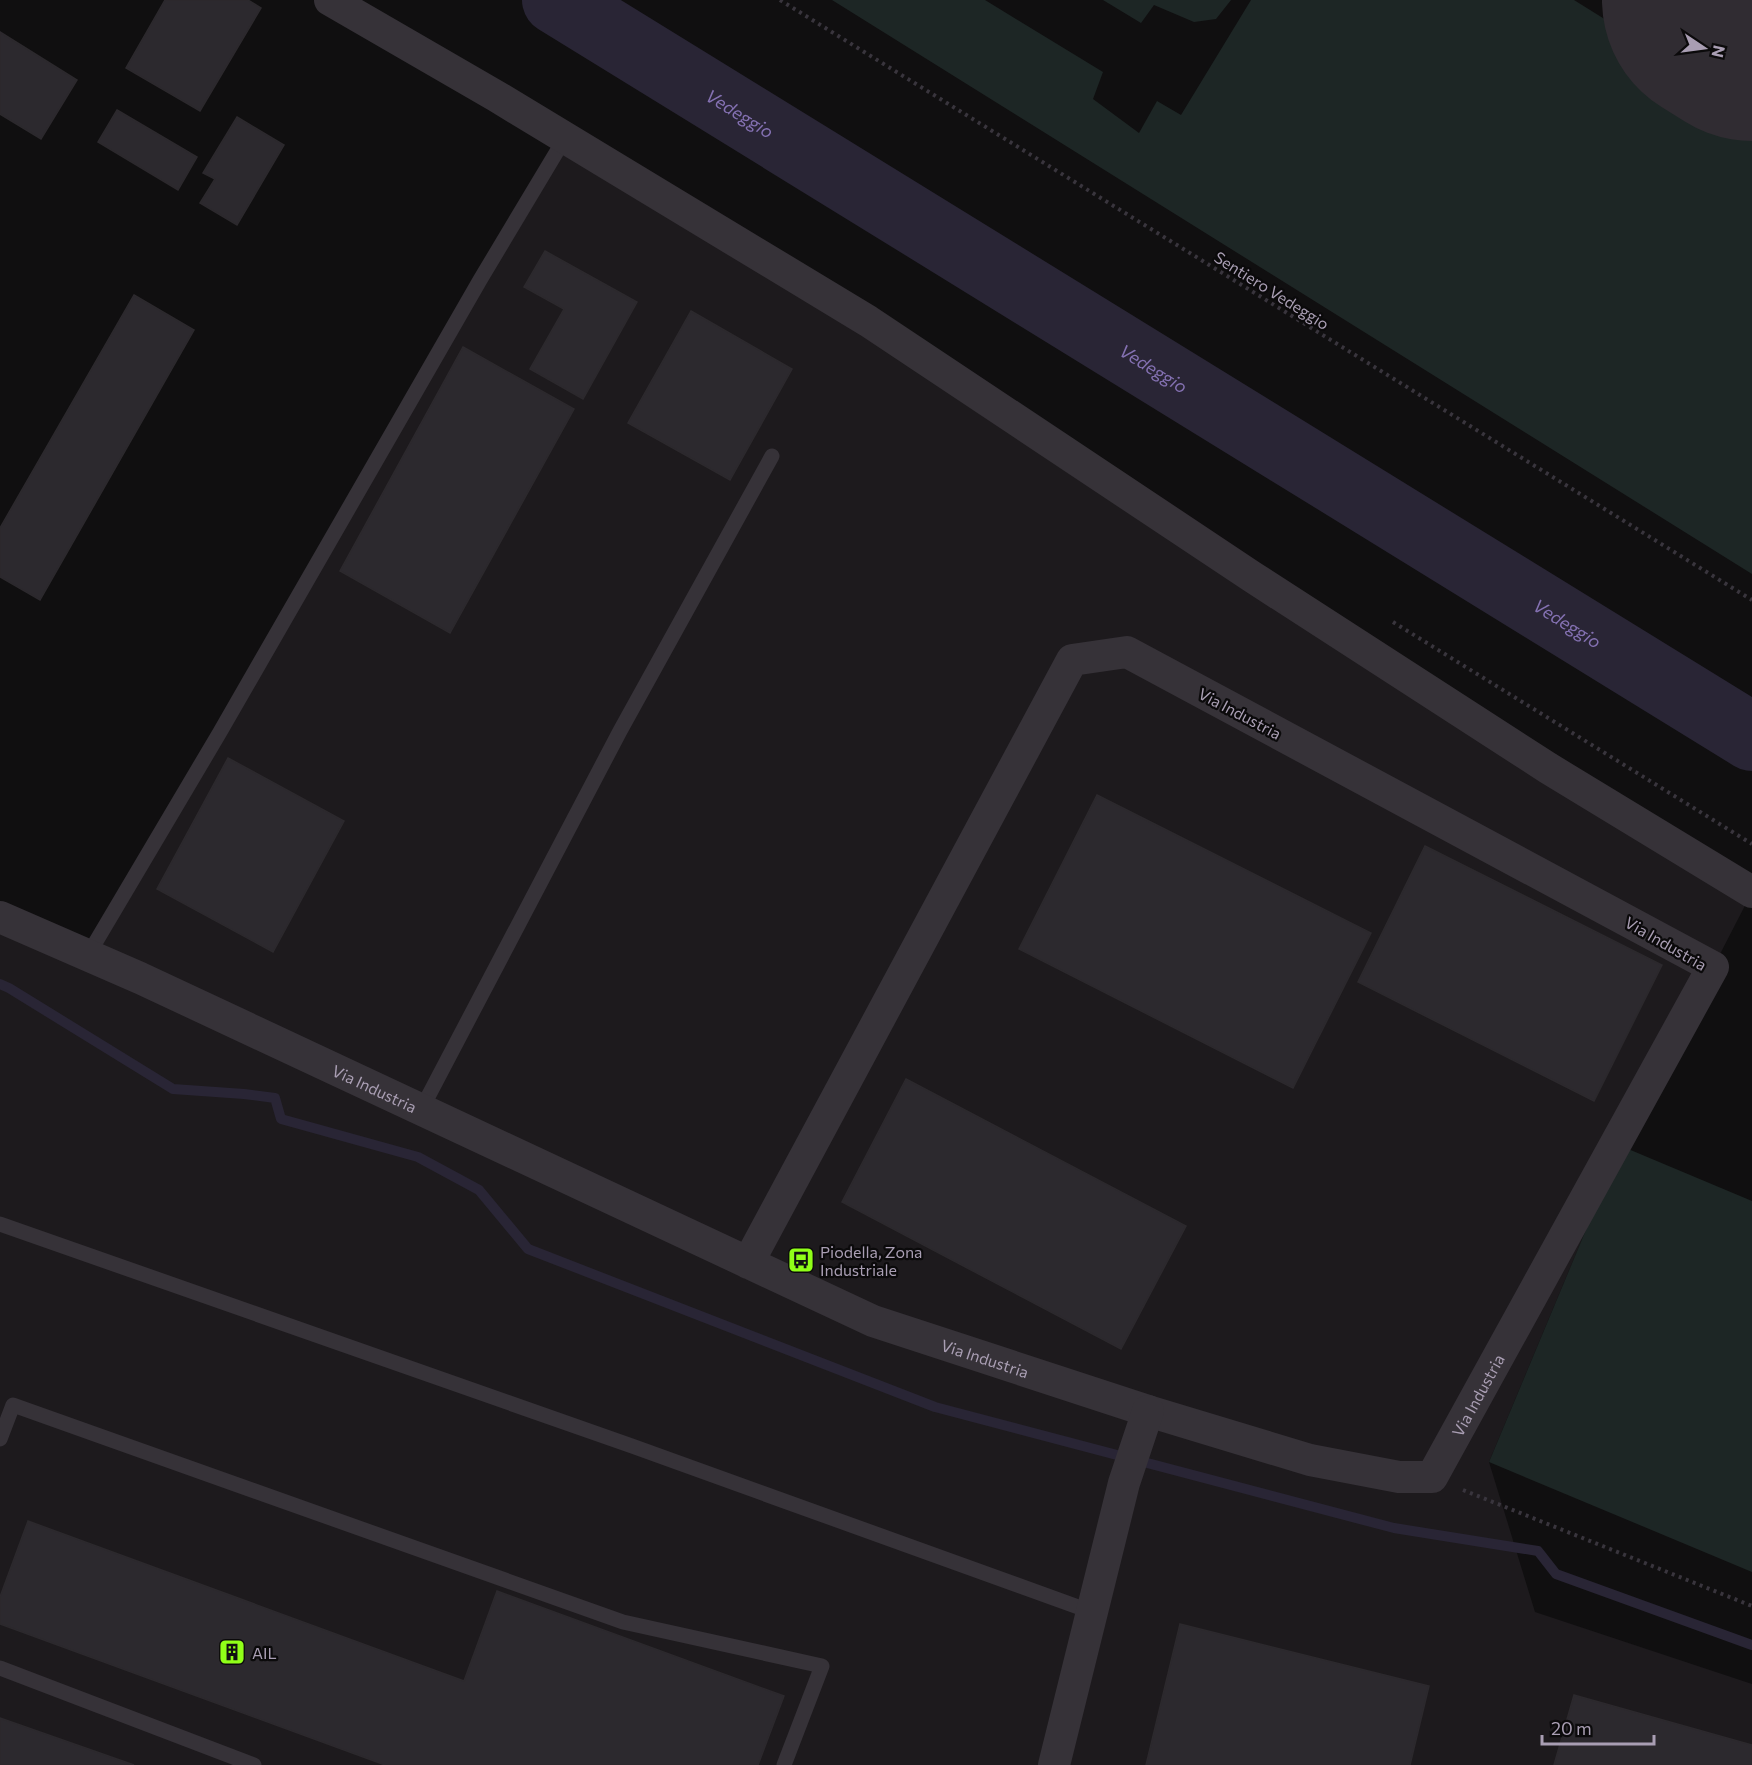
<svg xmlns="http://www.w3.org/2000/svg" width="1752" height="1765" viewBox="0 0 1752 1765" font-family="Commissioner,sans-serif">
	<rect width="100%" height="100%" fill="#100f10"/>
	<path fill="#1d1a1d" d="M565,138l1187,754 -131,254 -132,316 46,150 217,72v81h-1752v-848l87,38z"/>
	<g fill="#1d2625">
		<path d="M832,0h153l118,72 -10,27 46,34 18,-32 24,14 70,-115h323l178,111v463z"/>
		<path d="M1103,0h128l-15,19 -22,3 -40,-17 -13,18z"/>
		<path d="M1621,1146l131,55v371l-263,-110z"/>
	</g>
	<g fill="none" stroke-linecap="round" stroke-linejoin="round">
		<path stroke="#292535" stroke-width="10" d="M0,984l9,4 164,101 71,5 31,4 6,21 137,38 61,33 49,59 407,158 459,121 144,23 18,23 196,71"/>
		<path stroke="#292535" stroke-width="68" id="s1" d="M556,0l1196,737"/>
		<path stroke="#302c32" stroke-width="252" d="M1728,0l24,15"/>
	</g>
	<g fill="#2c292e" stroke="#2c292d" stroke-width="1.5">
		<path d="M165,0h83l13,8 -61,103 -74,-43z"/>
		<path d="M0,32l77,48 -36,59 -41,-25z"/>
		<path d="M117,110l80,47 -19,33 -80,-48z"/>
		<path d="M237,117l47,28 -47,80 -37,-22 15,-24 -12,-6z"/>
		<path d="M545,251l92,51 -54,97 -53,-30 34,-60 -40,-22z"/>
		<path d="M134,295l60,35 -154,270 -40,-23v-49z"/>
		<path d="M691,311l101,58 -62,111 -102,-57z"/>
		<path d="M463,347l111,62 -124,224 -110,-62z"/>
		<path d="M228,758l116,63 -71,131 -116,-63z"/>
		<path d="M1097,795l274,138 -78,155 -274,-139z"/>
		<path d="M1425,846l237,119 -68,136 -236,-119z"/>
		<path d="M906,1079l280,147 -65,123 -279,-147z"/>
		<path d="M28,1521l436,160 33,-90 287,105 -26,69h-373l-385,-141v-27z"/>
		<path d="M1180,1624l249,62 -19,79h-264z"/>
		<path d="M1574,1695l178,50v20h-198z"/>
		<path d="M0,1718l134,47h-134z"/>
	</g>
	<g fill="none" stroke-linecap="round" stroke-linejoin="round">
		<g stroke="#39353d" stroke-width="4" stroke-dasharray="3 4.5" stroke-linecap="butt">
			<path d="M780,0l972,600"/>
			<path d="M1393,622l359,222"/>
			<path d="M1463,1490l289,116"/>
		</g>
		<g stroke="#363238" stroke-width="15">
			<path d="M88,955l132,-223 260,-452 85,-142"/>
			<path d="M421,1110l199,-379 152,-275"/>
			<path d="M0,1224l632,222 460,166"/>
			<path d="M0,1439l13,-34 610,217 199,44 -38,99"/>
			<path d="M0,1668l254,97"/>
		</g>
		<g stroke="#363238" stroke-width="32">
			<path d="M330,0l166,96 372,225 383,255 297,192 204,124"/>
			<path id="s2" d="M0,917l140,61 733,343 275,90 162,49 89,17h33l281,-510 -586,-315 -55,8 -324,603"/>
			<path d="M1054,1765l70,-282 24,-72"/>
		</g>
	</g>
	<defs>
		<symbol id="bus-square" viewBox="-11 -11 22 22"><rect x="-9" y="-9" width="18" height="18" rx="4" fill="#90ff18" stroke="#0b0a0b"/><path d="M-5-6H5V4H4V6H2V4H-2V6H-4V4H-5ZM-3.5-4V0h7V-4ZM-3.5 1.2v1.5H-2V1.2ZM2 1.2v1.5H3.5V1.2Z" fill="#111"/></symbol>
		<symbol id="building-square" viewBox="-11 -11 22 22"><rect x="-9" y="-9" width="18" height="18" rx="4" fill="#90ff18" stroke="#0b0a0b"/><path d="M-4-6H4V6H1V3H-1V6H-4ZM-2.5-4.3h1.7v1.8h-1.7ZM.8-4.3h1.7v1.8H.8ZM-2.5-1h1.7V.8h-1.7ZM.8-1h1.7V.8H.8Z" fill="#111"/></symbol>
	</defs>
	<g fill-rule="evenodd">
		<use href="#bus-square" x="786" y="1245" width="30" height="30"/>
		<use href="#building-square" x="217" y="1637" width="30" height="30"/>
	</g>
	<g text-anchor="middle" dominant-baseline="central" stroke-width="4.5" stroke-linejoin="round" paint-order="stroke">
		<g font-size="16" fill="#a99eb3" stroke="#0b0a0b">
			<text transform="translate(1272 290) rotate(32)">Sentiero Vedeggio</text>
			<text transform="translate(1240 713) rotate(28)">Via Industria</text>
			<text transform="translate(1666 943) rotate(30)">Via Industria</text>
			<text stroke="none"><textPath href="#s2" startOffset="412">Via Industria</textPath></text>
			<text stroke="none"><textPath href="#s2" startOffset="1080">Via Industria</textPath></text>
			<text stroke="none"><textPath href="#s2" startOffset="1638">Via Industria</textPath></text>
		</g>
		<g font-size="16" fill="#a99eb3" stroke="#0b0a0b" text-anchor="start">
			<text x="820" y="1251">Piodella, Zona<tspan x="820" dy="18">Industriale</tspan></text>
			<text x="252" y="1652">AIL</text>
		</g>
		<g font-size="18" font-style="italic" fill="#8471b2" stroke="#0b0a0b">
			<text stroke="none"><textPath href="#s1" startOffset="216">Vedeggio</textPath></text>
			<text stroke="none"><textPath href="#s1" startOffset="702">Vedeggio</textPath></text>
			<text stroke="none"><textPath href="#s1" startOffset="1188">Vedeggio</textPath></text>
		</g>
	</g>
	<g transform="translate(1704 48) rotate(103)" stroke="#0b0a0b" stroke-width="4.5" paint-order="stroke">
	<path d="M0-4.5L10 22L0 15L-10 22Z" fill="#a99eb3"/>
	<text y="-9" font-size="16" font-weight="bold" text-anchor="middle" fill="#a99eb3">N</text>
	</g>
	<path d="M1542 1735v9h112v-9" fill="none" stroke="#a99eb3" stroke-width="3"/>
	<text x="1551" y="1735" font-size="18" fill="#a99eb3" stroke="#0b0a0b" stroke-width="4.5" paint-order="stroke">20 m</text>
</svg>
